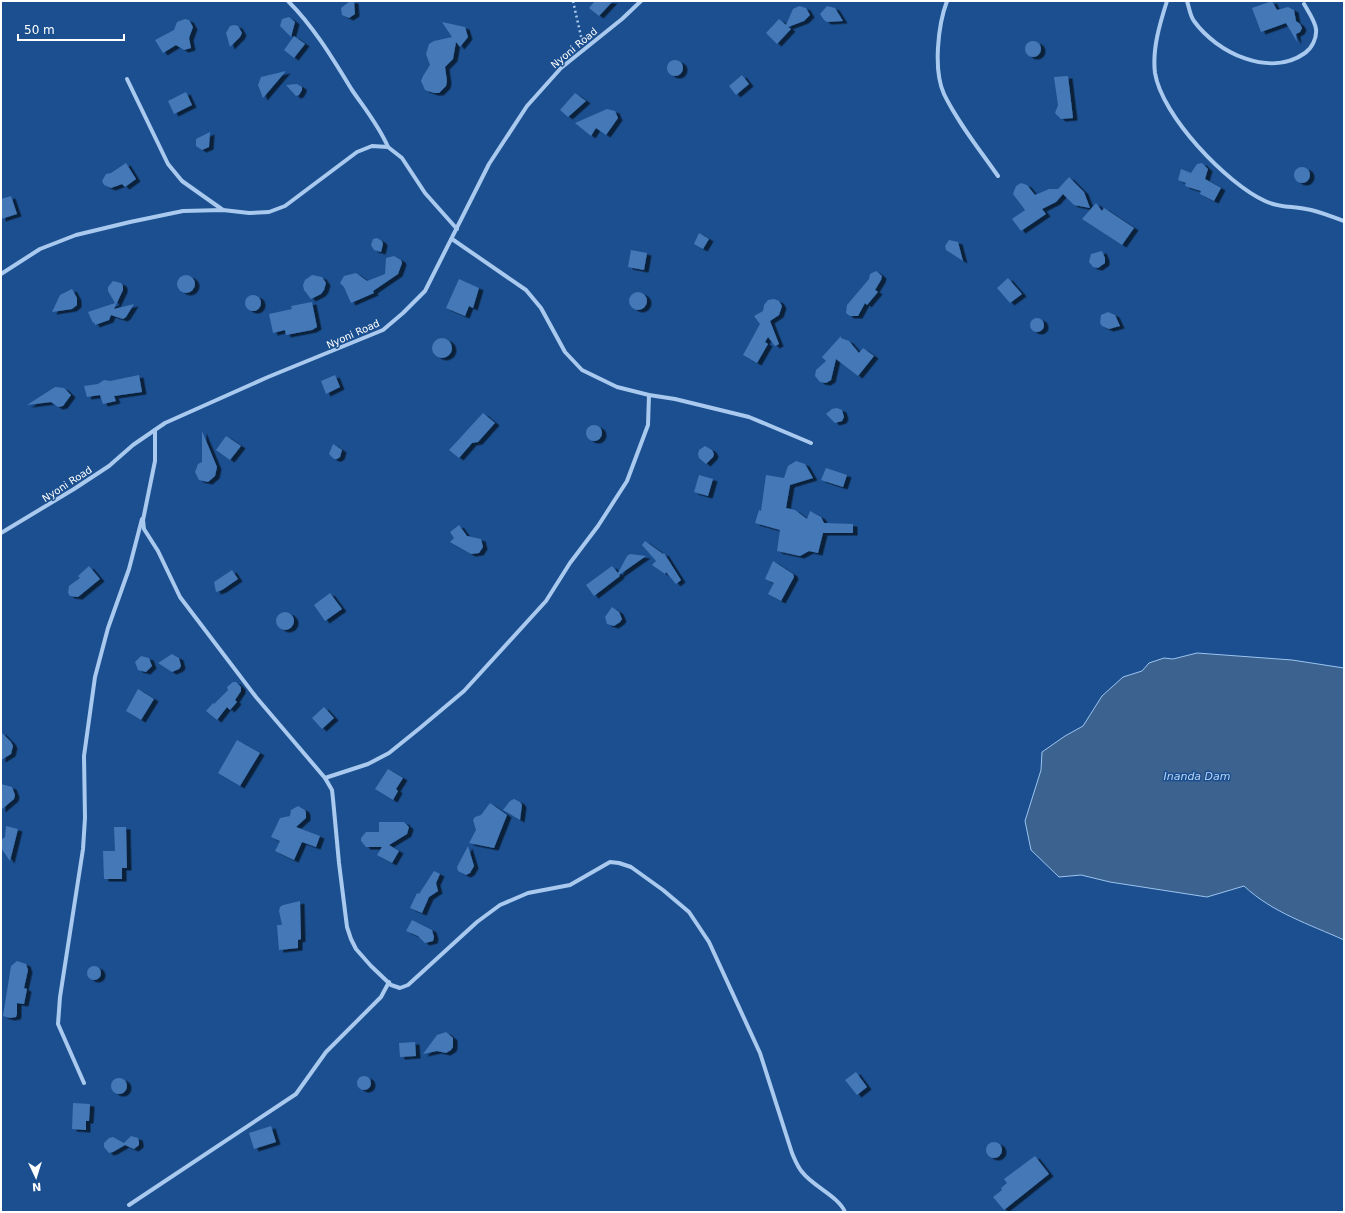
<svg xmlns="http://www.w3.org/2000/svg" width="1345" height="1213" viewBox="0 0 1345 1213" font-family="'DejaVu Sans',sans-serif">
	<defs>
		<filter id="shadow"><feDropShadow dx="4.5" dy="2.5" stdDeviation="0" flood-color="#0009"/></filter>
	</defs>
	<rect width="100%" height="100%" fill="#1b4f8f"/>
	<path fill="#3c6290" stroke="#9cc4f0" d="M1197,653l95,7 52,8v272c-35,-16 -71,-27 -100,-54l-37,11 -97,-15 -29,-7 -22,2 -28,-27 -6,-29 16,-51 1,-18 23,-16 18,-10 19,-30 21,-19 19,-6 7,-8 15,-5 9,1z"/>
	<g fill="#4478b7" filter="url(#shadow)">
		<path d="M350,1h4l1,13 -6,4 -7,-3 -1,-7z"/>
		<path d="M595,1h18l-14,15 -10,-8z"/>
		<path d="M1272,1l5,9 11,-3 6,3 2,11 4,3 2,4 -2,4 -4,2 1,8 -11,-19 -25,9 -9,-24z"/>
		<path d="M799,6l7,2 4,7 -6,6 -16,6 3,2 -14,15 -11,-11 13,-14 7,6 7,-16z"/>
		<path d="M827,6l8,2 8,13 -16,1 -3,-2 -4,-6z"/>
		<path d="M289,17l6,5 -4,15 -11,-11 2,-7z"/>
		<path d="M185,19l4,1 4,7 -4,11 2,10 -7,2 -8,-5 -13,8 -8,-13 19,-10 3,-8z"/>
		<path d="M442,22l23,5 3,10 -8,10 -4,-5 -3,17 -8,8 2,14 -1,5 -7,7h-5l-9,-3 -4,-9 2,-5 7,-11 -4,-11 3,-10 5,-3 18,-4z"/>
		<path d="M234,25l4,1 4,7 -2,4 -10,10 -4,-14 4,-7z"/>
		<path d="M294,36l11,8 -11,14 -10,-8z"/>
		<circle cx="1033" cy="49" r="8"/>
		<circle cx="675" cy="68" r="8"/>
		<path d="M286,71l-23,27 -5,-13 3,-8z"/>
		<path d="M742,75l7,9 -13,11 -7,-9z"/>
		<path d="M1068,76l5,42 -12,1 -6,-6 3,-8 -4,-28z"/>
		<path d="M297,84l5,3v3l-3,5 -3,1 -10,-11z"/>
		<path d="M186,92l6,13 -18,9 -6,-13z"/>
		<path d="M575,93l11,8 -18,16 -8,-7z"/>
		<path d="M607,109l8,2 3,7 -12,17 -10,-7 -5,8 -16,-13z"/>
		<path d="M210,132l-1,15 -7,3 -6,-4v-7z"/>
		<path d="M126,163l10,16 -11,8 -3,-3 -11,4 -7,-3 -2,-4 4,-7 5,-1z"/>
		<path d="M1202,163l6,6 -3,10 16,9 -7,13 -14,-7 1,-3 -16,-5 1,-3 -8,-3 3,-11 10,4 6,-9z"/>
		<circle cx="1302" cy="175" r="8"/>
		<path d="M1069,177l15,15 6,16 -16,-3 -11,-11 -7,8 -14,7 4,5 -25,17 -9,-12 13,-9 -12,-16 3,-8 5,-3 6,2 8,10 14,-6h9z"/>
		<path d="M11,196l6,18 -16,5v-20z"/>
		<path d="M1096,203l6,8 2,-3 30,20 -12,17 -40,-26z"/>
		<path d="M699,233l10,6 -6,10 -9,-5z"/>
		<path d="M377,238l5,3 1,3 -2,8 -7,-2 -3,-5 2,-6z"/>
		<path d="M949,240l9,2 5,19 -17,-11 -1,-4z"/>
		<path d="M631,250l16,3 -3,17 -16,-3z"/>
		<path d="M1102,251l3,7v5l-7,5 -5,-1 -4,-5 2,-8z"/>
		<path d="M394,256l7,4 1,3 -4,11 -25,17 1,2 -23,10 -7,-16 -4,-4 4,-7 12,-3 11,8 18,-7 1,-16z"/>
		<path d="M876,271l6,5 -1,4 -6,10 3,2 -11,13 -2,-2 -7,13h-8l-4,-3 1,-8 22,-26 1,-5z"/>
		<circle cx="186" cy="284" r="9"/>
		<path d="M312,275l10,2 4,6 -2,7 -3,4 -10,5 -7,-9 -1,-5 2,-5z"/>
		<path d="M1008,278l14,16 -12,9 -13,-15z"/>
		<path d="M459,279l20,9 -6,20 -4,-2 -4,10 -19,-8z"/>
		<path d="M113,281l8,2 2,3v4l-9,19 20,-5 -8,13 -3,2 -12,-4 -2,5 -14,5 -1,-3 -1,1 -5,-11 27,-9 -7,-12v-4z"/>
		<path d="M72,289l5,9v7l-5,4 -20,3 8,-17z"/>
		<circle cx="638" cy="301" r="9"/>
		<circle cx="253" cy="303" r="8"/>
		<path d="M774,299l5,2 3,5 -3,9 -9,6 9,23 -4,2 -7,-9 -3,5 3,2 -11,19 -14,-8 17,-31 -6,-8 9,-5 1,-6 4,-5z"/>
		<path d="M312,302l5,25 -5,3 -26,5 -1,-5 -12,3 -4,-19 23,-5 -1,-3z"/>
		<path d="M1108,312l7,3 5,11 -11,3 -7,-3 -2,-3 1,-8z"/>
		<circle cx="1037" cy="325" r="7"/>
		<path d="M841,336v2l8,3 10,12 4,-5 11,8 -16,20 -22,-17 -5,21 -5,3 -6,-1 -5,-6 1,-6 10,-9 -4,-4z"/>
		<circle cx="442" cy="348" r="10"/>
		<path d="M139,375l3,17 -28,4 2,5 -13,3 -3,-9 -13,2 -3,-11 14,-2 6,-4 6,1z"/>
		<path d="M335,375l5,12 -14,7 -5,-13z"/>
		<path d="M55,387l9,1 7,7 -8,11 -5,1 -7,-5 -24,3z"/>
		<path d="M837,408l5,2 2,7 -2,4 -7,2 -9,-9 6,-5z"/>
		<path d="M483,413l12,10 -17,19 -6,1 -13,15 -10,-8z"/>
		<circle cx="594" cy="433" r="8"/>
		<path d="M202,431l15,36 -2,9 -7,6 -9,-2 -4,-8 3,-8 4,-2z"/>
		<path d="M226,436l15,10 -11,14 -14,-10z"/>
		<path d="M333,444l9,6 -2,7 -3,2h-3l-5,-5z"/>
		<path d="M705,446l7,4 2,4 -1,3 -7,7 -7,-6 -1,-4 1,-4z"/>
		<path d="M796,461l9,3 8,14 -23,7 -4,23 9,2 12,9 3,-8 11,6 3,6 29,1v9h-30l-5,20 -9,-2 -9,5 -23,-5 3,-21 -25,-7 4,-13 2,1 5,-36 18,3 4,-12z"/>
		<path d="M826,468l21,7 -4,12 -22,-7z"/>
		<path d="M699,475l14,4 -5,17 -14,-4z"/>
		<path d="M459,525l8,11 14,3 2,8 -4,6 -8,1 -21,-12 4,-4 -4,-6z"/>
		<path d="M645,541l18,13 1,-1 17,27 -5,4 -10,-12 -1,2 -13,-9 4,-4 -14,-16z"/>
		<path d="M630,554l16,2 -27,19 1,1 -26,20 -8,-11 26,-19 6,7 9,-17z"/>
		<path d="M773,561l20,13 1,3 -13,24 -13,-7 6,-11 -9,-4z"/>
		<path d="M89,566l11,13 -22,18 -8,-1 -2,-3 1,-7 11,-8 -2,-2z"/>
		<path d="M232,570l6,9 -16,11 -6,2 -2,-10z"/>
		<path d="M330,593l12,16 -17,12 -11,-16z"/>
		<path d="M612,607l7,5 3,7 -2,3 -6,4 -7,-2 -2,-7z"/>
		<circle cx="285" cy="621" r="9"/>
		<path d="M172,654l7,4 2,8 -2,3 -7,3 -14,-9z"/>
		<path d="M141,656l8,2 3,8 -6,6 -8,-2 -3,-8z"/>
		<path d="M233,682h3l5,5v4l-6,9 2,2 -7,8 -3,-3 -10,13 -11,-9 7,-8 1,1 14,-14 -1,-3z"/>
		<path d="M138,689l16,10 -13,21 -15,-9z"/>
		<path d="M324,707l10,11 -12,11 -10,-11z"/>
		<path d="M1,732l10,10 2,4 -2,8 -10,6z"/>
		<path d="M237,740l23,13 -20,33 -22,-13z"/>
		<path d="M388,769l15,9 -7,11 2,2 -5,9 -18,-11z"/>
		<path d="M1,784l11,3 3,8 -1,4 -13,11z"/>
		<path d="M514,799l6,3 2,3 -2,15 -17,-10 7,-9z"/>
		<path d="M490,803l17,12 -13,33 -25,-5 7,-13 -3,-10 2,-3 6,-2z"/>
		<path d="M298,806l7,4 1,3v5l-10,9 24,9 -4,11 -14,-5 -8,18 -19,-9 5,-10 -9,-4 9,-19 10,-2 1,-6z"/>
		<path d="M379,822h25l5,5 -2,7 -18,11 10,6 -7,12 -15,-8 5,-8h-16l-5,-6v-3l5,-6h13z"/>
		<path d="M6,826l12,3 -8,32 -9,-13v-8l4,-3z"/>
		<path d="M114,827h12l1,41h-5v11h-18l-1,-28h12z"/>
		<path d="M468,846l6,20 -4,7 -4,2 -8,-4 -1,-4z"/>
		<path d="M434,871l6,3 -4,9 2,8 -9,6 -7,16 -12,-5 7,-15 2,1z"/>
		<path d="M300,901l1,38 -3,1v8l-19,2 -2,-25h5l-3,-14 1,-4 3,-2z"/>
		<path d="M412,920l20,10 2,7 -1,4 -8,2 -7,-7 -12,-5z"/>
		<path d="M17,961l9,3 2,6 -4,18 3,1 -3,15 -7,-1v11l-1,3 -6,1 -7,-2 8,-50z"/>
		<circle cx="94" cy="973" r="7"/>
		<path d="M446,1032l7,6v9l-2,3 -5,3 -9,-2 -14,3 14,-19z"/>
		<path d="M415,1042l1,14 -16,1 -1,-14z"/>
		<path d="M856,1072l11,15 -10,8 -12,-15z"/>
		<circle cx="364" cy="1083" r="7"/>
		<circle cx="119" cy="1086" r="8"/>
		<path d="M73,1103l17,1 -1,17h-3v9l-14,-1z"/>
		<path d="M271,1126l5,16 -22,7 -5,-16z"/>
		<path d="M131,1136l7,2 1,4v3l-5,4 -9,-4 -12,7 -4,1 -5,-6v-4l5,-5 4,-1 11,6z"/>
		<circle cx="994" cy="1150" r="8"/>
		<path d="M1035,1156l14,18 -45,36 -11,-13 9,-7 -1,-2 6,-5 -3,-4z"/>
	</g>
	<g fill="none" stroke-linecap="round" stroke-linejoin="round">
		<path stroke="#a9c9ee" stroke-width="2.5" stroke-dasharray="2 3" stroke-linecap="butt" d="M573,1l9,40"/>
		<g stroke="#a9c9ee" stroke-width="4">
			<path d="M288,1c26,26 45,58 64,89 13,19 27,36 36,57"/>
			<path d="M947,1c-9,24 -14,69 -3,93 14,29 36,56 54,82"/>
			<path d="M1167,1c-7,22 -15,48 -12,72 7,43 71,110 110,128 14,7 27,5 41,8 13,2 26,8 38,12"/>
			<path d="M1187,1c2,6 3,15 7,20 23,32 76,57 111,32 7,-5 12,-15 11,-24 -1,-8 -8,-18 -12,-25"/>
			<path d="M127,79l41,85 14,17 41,29"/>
			<path d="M452,239l74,51 15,18 24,44 17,18 35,17 32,8 26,4 74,18 62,26"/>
			<path d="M1,274l39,-25 36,-14 54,-13 53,-11 40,-1 26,3 20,-1 16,-6 72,-54 15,-6 16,1 14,11 23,35 32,36"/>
			<path d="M155,430v31l-12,59 1,9 14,22 22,46 76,100 69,81 7,12 1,9 6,64 8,64 4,12 5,10 15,17 20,19 9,3 8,-3 69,-63 23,-17 28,-12 42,-8 40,-23 9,1 12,4 32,23 26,22 20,30 51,111 32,100c3,7 6,15 11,20 10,13 36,24 42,39"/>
			<path d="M1,533l73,-44 35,-23 24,-21 32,-22 103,-46 115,-47 20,-17 22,-22 64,-127 38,-58 34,-38 61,-49 19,-18"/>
			<path d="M325,778l43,-14 21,-11 31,-25 44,-37 82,-90 24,-38 28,-37 29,-45 21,-56 1,-30"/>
			<path d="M84,1083l-26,-59 2,-27 23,-148 2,-31 -1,-62 11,-79 13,-49 21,-59 13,-50"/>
			<path d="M129,1205l167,-111 30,-42 55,-55 8,-15"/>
		</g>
	</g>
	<g text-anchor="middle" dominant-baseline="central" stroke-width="3" stroke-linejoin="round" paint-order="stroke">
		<g font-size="10" fill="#fff" stroke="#1b4f8f">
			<text transform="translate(574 48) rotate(-40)">Nyoni Road</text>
			<text transform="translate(353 334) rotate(-24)">Nyoni Road</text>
			<text transform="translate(67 484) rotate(-33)">Nyoni Road</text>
		</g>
		<g font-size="11" font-style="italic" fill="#b5d3f5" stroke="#1b4f8f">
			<text x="1197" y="776">Inanda Dam</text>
		</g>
	</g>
	<rect width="1345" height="1213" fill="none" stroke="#ffffff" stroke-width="4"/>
	<g transform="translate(36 1177) rotate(176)" stroke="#1b4f8f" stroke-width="3" paint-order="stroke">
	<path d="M0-3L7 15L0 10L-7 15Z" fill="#ffffff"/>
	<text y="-6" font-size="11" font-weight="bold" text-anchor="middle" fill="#ffffff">N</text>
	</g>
	<path d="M18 34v6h106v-6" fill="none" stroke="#ffffff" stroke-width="2"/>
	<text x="24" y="34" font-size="12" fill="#ffffff" stroke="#1b4f8f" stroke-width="3" paint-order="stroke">50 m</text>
</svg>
